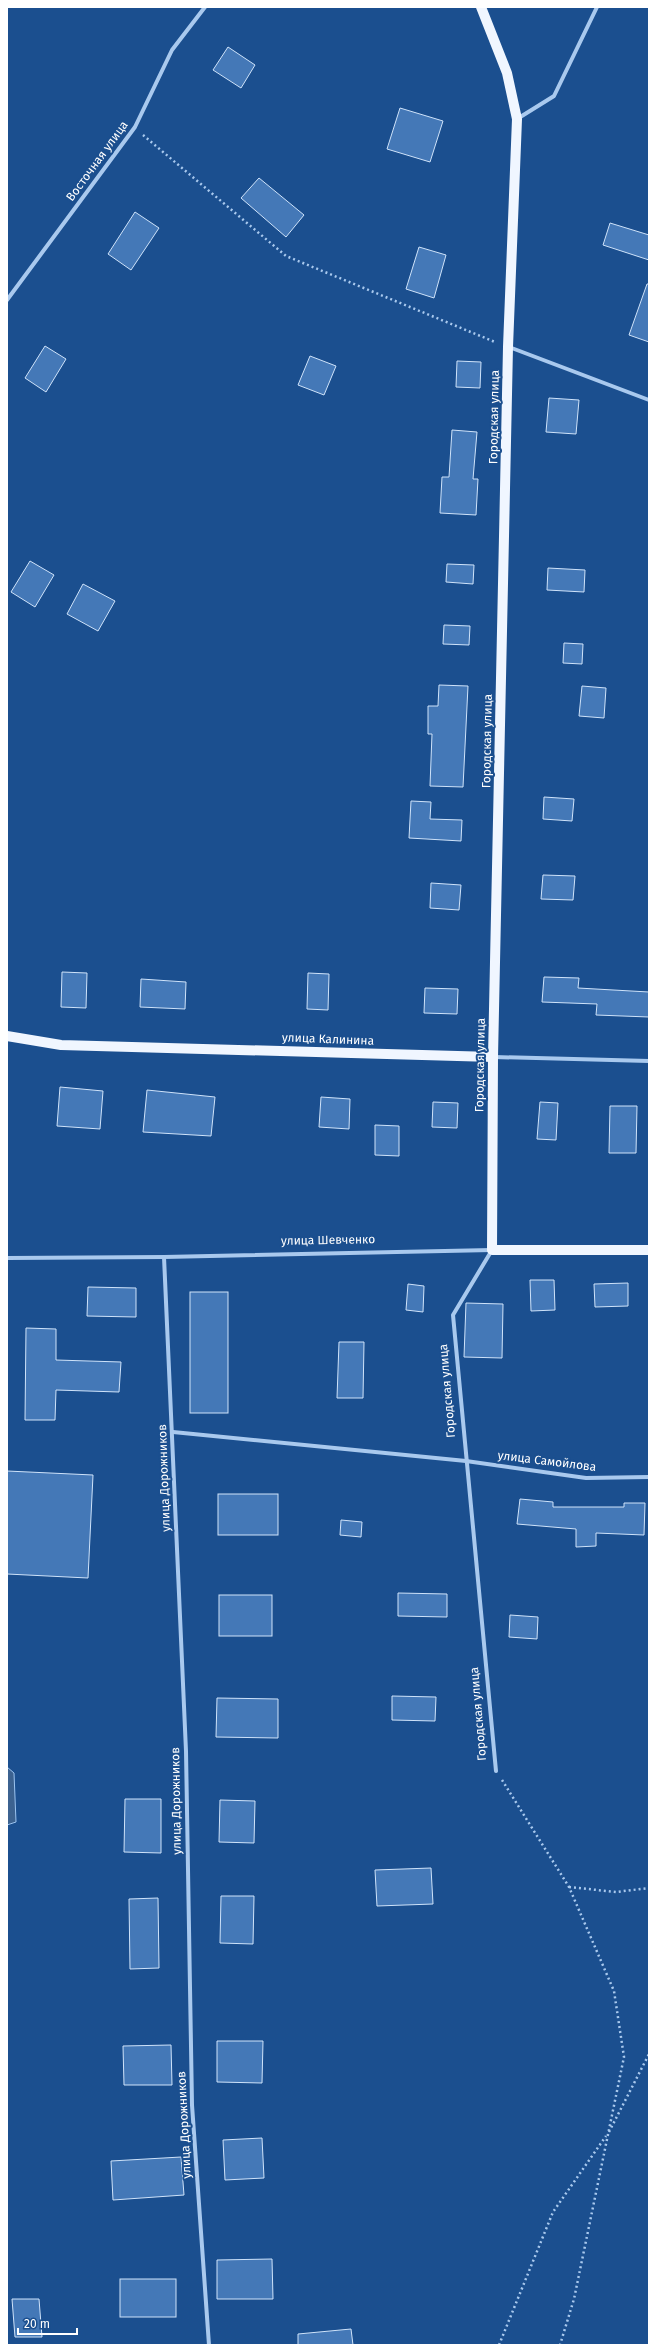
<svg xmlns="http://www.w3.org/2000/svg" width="656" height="2352" viewBox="0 0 656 2352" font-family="'Fira Sans',sans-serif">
	<rect width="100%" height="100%" fill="#1b4f8f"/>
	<path fill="#3c6290" stroke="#9cc4f0" d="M7,1767l7,6 2,49 -9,3z"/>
	<g fill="#4478b7" stroke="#cfe3fa">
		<path d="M228,47l27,18 -14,23 -28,-18z"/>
		<path d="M400,108l43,13 -13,41 -43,-13z"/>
		<path d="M259,178l45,37 -18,22 -45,-39z"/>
		<path d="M135,212l24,16 -28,42 -23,-16z"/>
		<path d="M610,223l39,12v25l-46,-15z"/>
		<path d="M419,247l27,8 -12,43 -28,-9z"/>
		<path d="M647,284h2v58l-20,-7z"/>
		<path d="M45,346l21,13 -20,33 -21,-14z"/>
		<path d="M310,356l26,10 -12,29 -26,-10z"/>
		<path d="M457,361l24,1 -1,26 -24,-1z"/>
		<path d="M549,398l30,2 -3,34 -30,-2z"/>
		<path d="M452,430l25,2 -4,47h5l-2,36 -36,-2 2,-36h7z"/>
		<path d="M30,561l24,14 -19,32 -24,-15z"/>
		<path d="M447,564l27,1 -1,19 -27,-2z"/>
		<path d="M548,568l37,2 -1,22 -37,-2z"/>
		<path d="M83,584l32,17 -17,30 -31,-17z"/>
		<path d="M444,625l26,1 -1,19 -26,-1z"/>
		<path d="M564,643l19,1 -1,20 -19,-1z"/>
		<path d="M439,685l29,1 -5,101 -33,-1 2,-52h-4v-28h10z"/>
		<path d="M582,686l24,2 -2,30 -25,-2z"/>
		<path d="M544,797l30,2 -2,22 -29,-2z"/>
		<path d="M411,801l20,1 -1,17 32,1 -1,21 -52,-3z"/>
		<path d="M543,875l32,1 -2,24 -32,-1z"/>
		<path d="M431,883l30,2 -2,25 -29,-2z"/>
		<path d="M62,972l25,1 -1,35 -25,-1z"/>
		<path d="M308,973l21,1 -1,36 -21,-1z"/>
		<path d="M544,977l35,1 -1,10 71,4v25l-53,-2 1,-11 -55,-2z"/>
		<path d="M141,979l45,3 -1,27 -45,-2z"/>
		<path d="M425,988l33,1 -1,25 -33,-1z"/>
		<path d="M60,1087l43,4 -3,38 -43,-3z"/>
		<path d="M147,1090l68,7 -4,39 -68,-4z"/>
		<path d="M321,1097l29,2 -1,30 -30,-2z"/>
		<path d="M433,1102l25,1 -1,25 -25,-1z"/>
		<path d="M540,1102l18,1 -2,37 -19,-1z"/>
		<path d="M610,1106h27l-1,47h-27z"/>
		<path d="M375,1125l24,1v30l-24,-1z"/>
		<path d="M530,1280h24l1,30 -24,1z"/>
		<path d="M628,1283v23l-33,1 -1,-23z"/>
		<path d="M408,1284l16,2 -1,26 -17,-2z"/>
		<path d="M88,1287l48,1v29l-49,-1z"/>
		<rect x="190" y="1292" width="38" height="121"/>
		<path d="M466,1303l37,1 -1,54 -38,-1z"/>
		<path d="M26,1328l30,1v31l65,2 -2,30 -63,-2 -1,30h-30z"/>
		<path d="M339,1342h25l-1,56h-26z"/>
		<path d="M7,1471l86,4 -5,103 -81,-4z"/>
		<rect x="218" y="1494" width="60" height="41"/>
		<path d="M520,1499l33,3v5h71v-4h21l-1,32 -48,-2v13l-20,1v-18l-59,-5z"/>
		<path d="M341,1520l21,2 -1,15 -21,-2z"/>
		<path d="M398,1593l49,1v23l-49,-1z"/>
		<rect x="219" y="1595" width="53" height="41"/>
		<path d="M510,1615l28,2 -1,22 -28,-2z"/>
		<path d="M392,1696l44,1 -1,24 -43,-1z"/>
		<path d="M217,1698l61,1v39l-62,-1z"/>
		<path d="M125,1799h36v54l-37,-1z"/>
		<path d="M220,1800l35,1 -1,42 -35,-1z"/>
		<path d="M431,1868l2,36 -56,2 -2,-36z"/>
		<path d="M221,1896h33l-1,48 -33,-1z"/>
		<path d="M158,1898l1,70 -29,1 -1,-70z"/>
		<path d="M217,2041h46l-1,42 -45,-1z"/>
		<path d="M171,2045l1,40h-48l-1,-39z"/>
		<path d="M262,2138l2,40 -39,2 -2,-40z"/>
		<path d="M181,2157l3,38 -71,5 -2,-39z"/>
		<path d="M272,2259l1,40h-56v-39z"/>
		<rect x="120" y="2279" width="56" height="38"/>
		<path d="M12,2299h27l3,38h-27z"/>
		<path d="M351,2329l2,16h-55v-11z"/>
	</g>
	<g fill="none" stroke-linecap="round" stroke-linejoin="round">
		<g stroke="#a9c9ee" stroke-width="2.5" stroke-dasharray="2 3" stroke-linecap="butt">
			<path d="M143,135l143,121 209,86"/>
			<path d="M502,1780l67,107 45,104 10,66 -50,242 -14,46"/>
			<path d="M569,1887l47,5 33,-4"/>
			<path d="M609,2132l40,-78"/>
			<path d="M499,2345l54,-133 53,-76"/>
		</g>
		<g stroke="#a9c9ee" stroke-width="4">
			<path d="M517,119l37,-23 43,-89"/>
			<path d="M7,300l128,-173 37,-77 33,-43"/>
			<path d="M509,347l140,53"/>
			<path d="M494,1057l155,4"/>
			<path d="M492,1250l-39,65 43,456"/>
			<path d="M164,1257l22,494 6,354 17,240"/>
			<path d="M7,1258l157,-1 328,-7"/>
			<path d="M173,1432l293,29 120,17 63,-1"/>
		</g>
		<g stroke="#f0f6ff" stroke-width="10">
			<path d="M481,7l26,66 10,46 -9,228 -15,710 -1,193h157"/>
			<path d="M7,1036l54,9 432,12"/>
		</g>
	</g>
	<g text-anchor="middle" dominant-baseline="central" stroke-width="4" stroke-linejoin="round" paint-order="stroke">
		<g font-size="12" fill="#fff" stroke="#1b4f8f">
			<text transform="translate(97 161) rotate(-54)">Восточная улица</text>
			<text transform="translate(494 417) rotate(-89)">Городская улица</text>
			<text transform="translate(487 741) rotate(-89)">Городская улица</text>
			<text transform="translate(328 1039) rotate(2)">улица Калинина</text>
			<text transform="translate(480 1065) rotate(-89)">Городская улица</text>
			<text transform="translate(328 1240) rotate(-1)">улица Шевченко</text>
			<text transform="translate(447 1391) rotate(-95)">Городская улица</text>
			<text transform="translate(547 1461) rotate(7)">улица Самойлова</text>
			<text transform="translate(164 1478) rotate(-92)">улица Дорожников</text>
			<text transform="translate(478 1714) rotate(-95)">Городская улица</text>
			<text transform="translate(176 1801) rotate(-91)">улица Дорожников</text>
			<text transform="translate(184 2125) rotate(-93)">улица Дорожников</text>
		</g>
	</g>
	<rect width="656" height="2352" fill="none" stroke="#ffffff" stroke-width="16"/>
	<path d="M18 2328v6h59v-6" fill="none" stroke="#ffffff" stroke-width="2"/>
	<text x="24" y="2328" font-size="12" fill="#ffffff" stroke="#1b4f8f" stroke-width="3" paint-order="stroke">20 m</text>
</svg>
